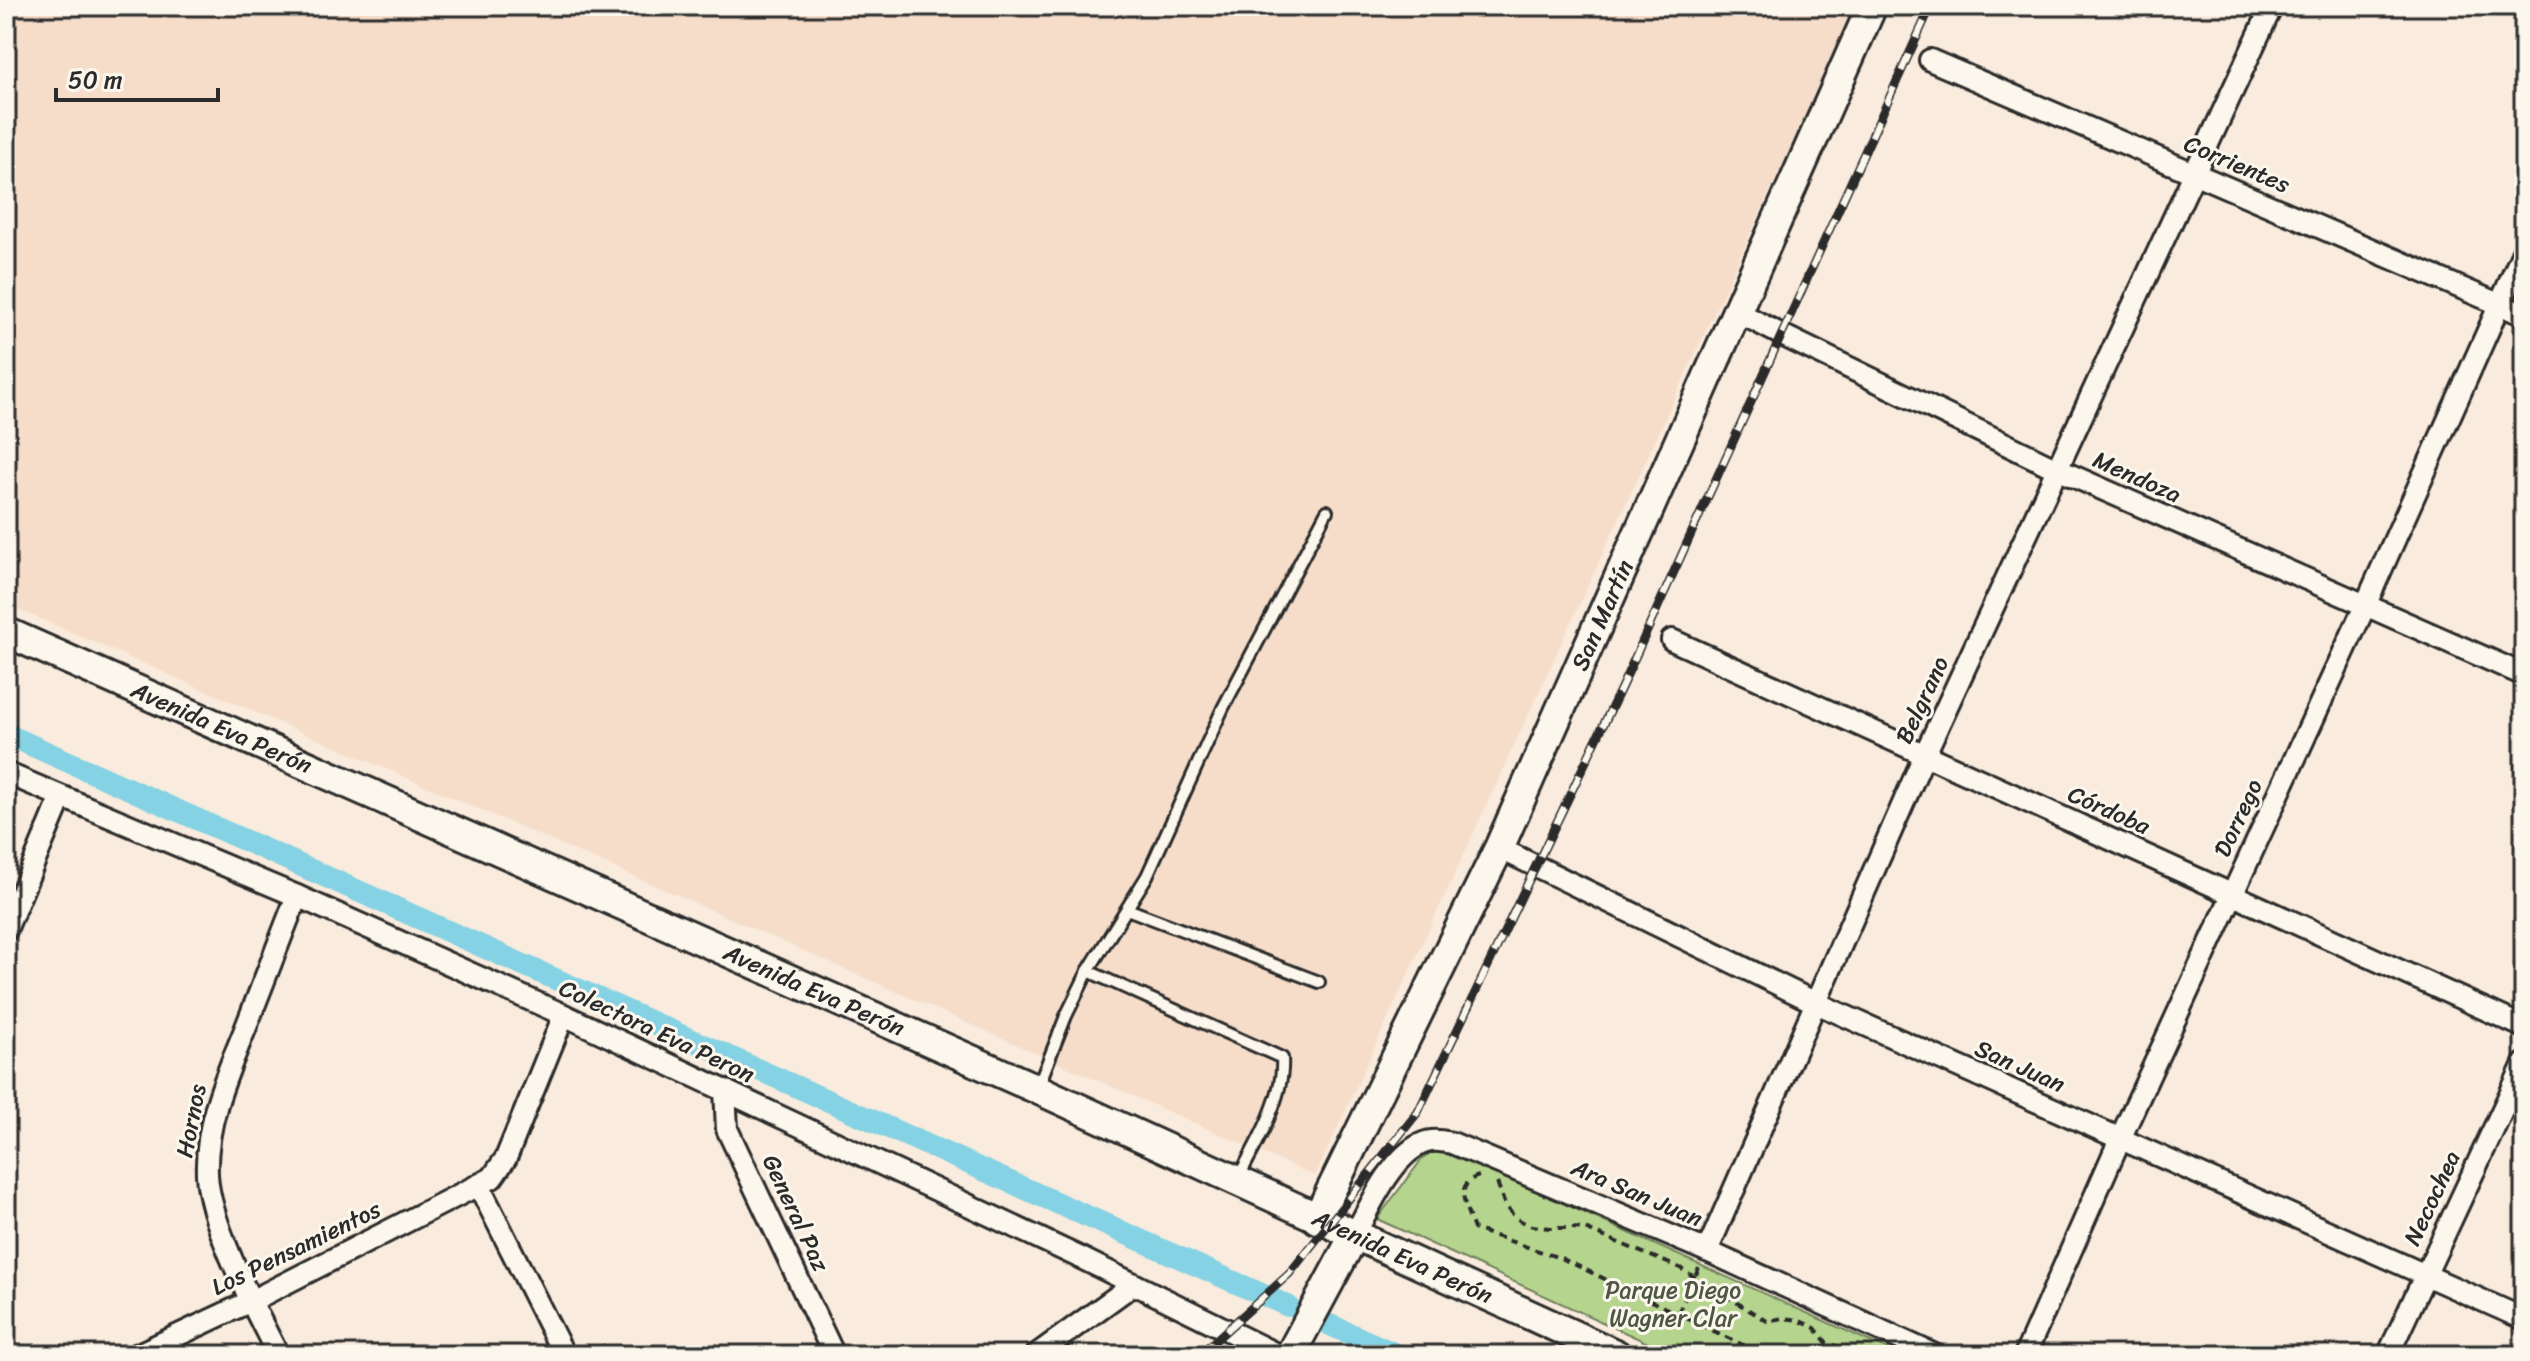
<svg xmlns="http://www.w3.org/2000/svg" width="2530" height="1361" viewBox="0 0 2530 1361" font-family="Sriracha,sans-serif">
	<rect width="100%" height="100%" fill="#f9ebdd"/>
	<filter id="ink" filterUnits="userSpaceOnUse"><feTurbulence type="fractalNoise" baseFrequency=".0125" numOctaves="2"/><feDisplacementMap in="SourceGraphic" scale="16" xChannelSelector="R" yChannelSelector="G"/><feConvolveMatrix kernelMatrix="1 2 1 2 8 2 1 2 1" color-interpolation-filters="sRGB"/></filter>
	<g filter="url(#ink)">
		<path fill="#f6ddca" d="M6,6h1850l-541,1170 -661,-291 -648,-281z"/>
		<path fill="#b5d58e" stroke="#70805c" stroke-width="2" d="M1437,1150l21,6 442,199h-226l-297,-136 45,-60z"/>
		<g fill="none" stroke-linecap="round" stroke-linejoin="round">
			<g stroke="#84d2e3" stroke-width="22">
				<path d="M6,734l1282,572"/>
				<path d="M1330,1325l68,30"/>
			</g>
			<defs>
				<g id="lane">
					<path d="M1127,909l192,73"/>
					<path d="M1088,971l194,87c3,38 -26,87 -44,120"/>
					<path d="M1038,1087l28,-71 22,-45 59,-95 76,-168 104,-197"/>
				</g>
				<g id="street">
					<path d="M1930,60l594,255"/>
					<path d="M1736,311l46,24 277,135 465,205"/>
					<path d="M1672,640l852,387"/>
					<path d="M6,773l291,123 267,119 517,243 197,97"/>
					<path d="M1499,848l315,154 710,317"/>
					<path d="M6,930l55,-132"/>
					<path d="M725,1090l2,39 107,226"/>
					<path d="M479,1186l85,169"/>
					<path d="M1354,1236c15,-28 37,-78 67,-92 11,-5 20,-3 31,-1l255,108 228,104"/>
					<path d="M1707,1251l217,-495 348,-750"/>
					<path d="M136,1355l115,-54 241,-123 14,-20 58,-143"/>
					<path d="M278,1355c-23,-46 -69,-131 -71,-181 -2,-52 20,-100 39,-147 17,-43 34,-87 51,-131"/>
					<path d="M1036,1355l98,-71"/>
					<path d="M2025,1355l95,-216 245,-533 159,-356"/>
					<path d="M2388,1355l136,-291"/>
				</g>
				<g id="secondary">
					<path id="s1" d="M6,632l1031,457 580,266"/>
					<path id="s2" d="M1317,1219l182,-371 373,-842"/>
					<path d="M1290,1355l64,-119"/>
				</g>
			</defs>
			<use href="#lane" stroke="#2b2b2b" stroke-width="16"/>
			<use href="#street" stroke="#2b2b2b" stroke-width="26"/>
			<use href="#secondary" stroke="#2b2b2b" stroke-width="34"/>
			<g stroke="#2b2b2b" stroke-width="4" stroke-dasharray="8 6" stroke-linecap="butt">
				<path d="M1479,1176c-27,8 -12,34 -5,53l89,30 201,96"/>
				<path d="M1497,1183c4,8 5,17 10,24 18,29 50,18 78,22l95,39 87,53 16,-3 15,2 17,8 12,15 35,12"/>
				<path d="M1678,1313l21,-45"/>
			</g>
			<use href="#lane" stroke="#fbf7ec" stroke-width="10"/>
			<use href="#street" stroke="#fbf7ec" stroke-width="20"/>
			<use href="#secondary" stroke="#fbf7ec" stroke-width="28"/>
			<defs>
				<path id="rail" d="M1199,1355l90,-81 129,-162 204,-426 309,-680"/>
			</defs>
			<use href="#rail" stroke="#2b2b2b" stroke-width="9"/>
			<use href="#rail" stroke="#fbf7ec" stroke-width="6" stroke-dasharray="18" stroke-linecap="butt"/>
		</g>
	</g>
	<g text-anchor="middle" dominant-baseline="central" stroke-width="6" stroke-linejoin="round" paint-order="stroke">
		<g font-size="24" fill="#2b2b2b" stroke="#fbf7ec">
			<text transform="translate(2237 164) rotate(23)">Corrientes</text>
			<text transform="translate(2137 477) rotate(24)">Mendoza</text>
			<text stroke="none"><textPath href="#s2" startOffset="668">San Martín</textPath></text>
			<text transform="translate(1922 700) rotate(-65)">Belgrano</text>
			<text stroke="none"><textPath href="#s1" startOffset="236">Avenida Eva Perón</textPath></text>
			<text transform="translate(2109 810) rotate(24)">Córdoba</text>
			<text transform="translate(2238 818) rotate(-65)">Dorrego</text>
			<text stroke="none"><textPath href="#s1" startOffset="884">Avenida Eva Perón</textPath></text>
			<text transform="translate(657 1031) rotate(25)">Colectora Eva Peron</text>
			<text transform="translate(2020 1066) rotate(24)">San Juan</text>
			<text transform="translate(191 1121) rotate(-79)">Hornos</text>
			<text transform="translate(1637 1193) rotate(23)">Ara San Juan</text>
			<text transform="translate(2432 1198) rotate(-65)">Necochea</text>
			<text transform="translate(796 1213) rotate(65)">General Paz</text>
			<text transform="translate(296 1248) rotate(-26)">Los Pensamientos</text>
			<text stroke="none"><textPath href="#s1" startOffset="1530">Avenida Eva Perón</textPath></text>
		</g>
		<g font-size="24" fill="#4e5644" stroke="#fbf7ec">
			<text x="1673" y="1290">Parque Diego<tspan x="1673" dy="28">Wagner Clar</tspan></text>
		</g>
	</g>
	<rect width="2530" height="1361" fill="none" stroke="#fbf7ec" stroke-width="32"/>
	<rect x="16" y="16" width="2498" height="1329" fill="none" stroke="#2b2b2b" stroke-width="3" filter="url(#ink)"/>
	<path d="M56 88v12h162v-12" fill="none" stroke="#2b2b2b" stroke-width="4"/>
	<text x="68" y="88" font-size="24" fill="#2b2b2b" stroke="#fbf7ec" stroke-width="6" paint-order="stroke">50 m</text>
</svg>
